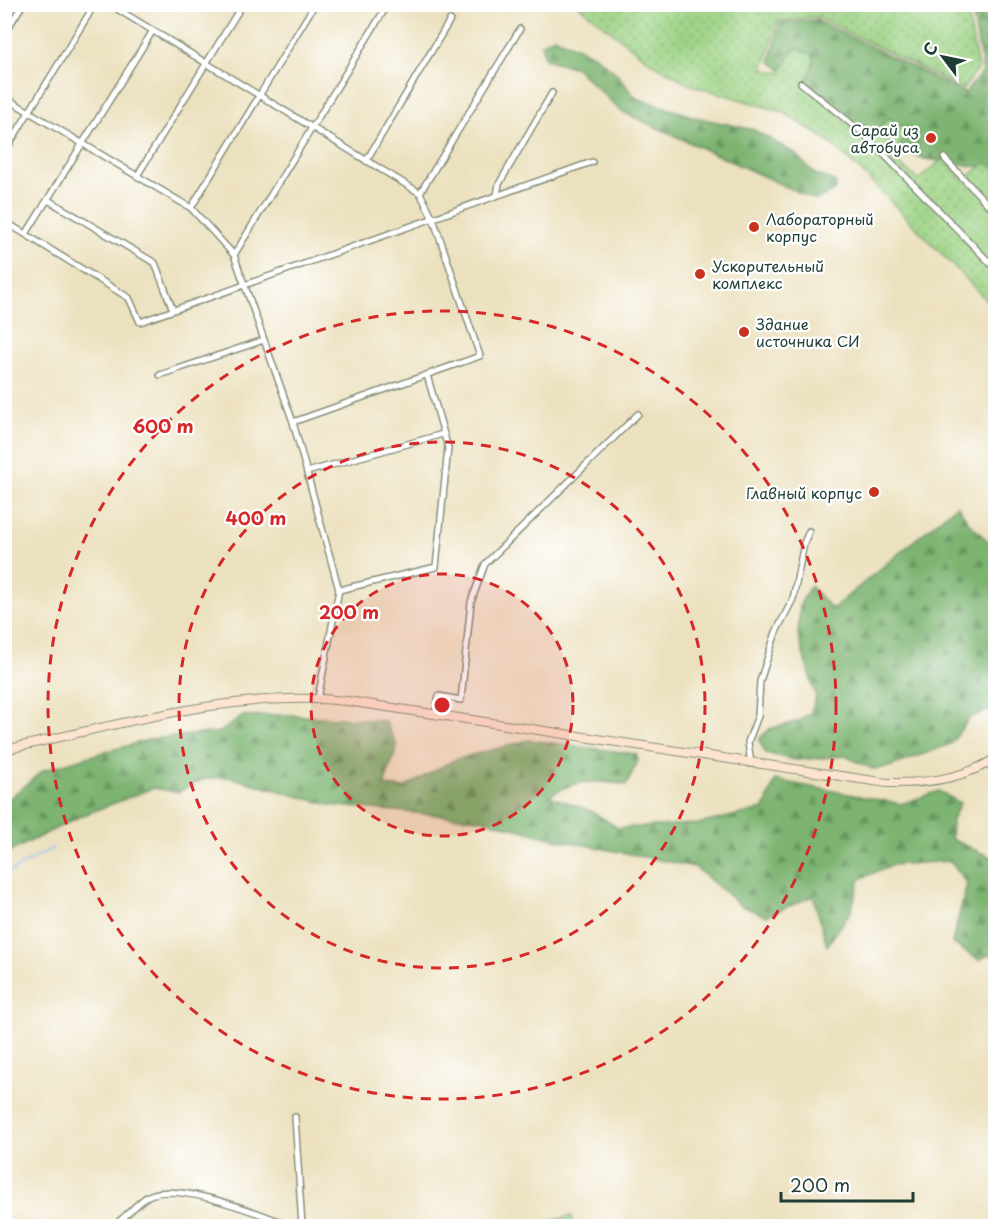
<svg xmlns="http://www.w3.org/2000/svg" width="1000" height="1231" viewBox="0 0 1000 1231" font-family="'Playpen Sans',sans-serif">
	<defs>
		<pattern id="forest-firs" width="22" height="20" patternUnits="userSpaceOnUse" patternTransform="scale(1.5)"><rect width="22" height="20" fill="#7db471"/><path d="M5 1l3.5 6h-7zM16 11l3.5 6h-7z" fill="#66945e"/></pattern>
		<pattern id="park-dots" width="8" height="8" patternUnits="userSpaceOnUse" patternTransform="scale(1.5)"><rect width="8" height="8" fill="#9cd283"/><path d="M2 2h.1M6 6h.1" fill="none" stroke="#7fac6c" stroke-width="1.8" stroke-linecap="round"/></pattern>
	</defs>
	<rect width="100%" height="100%" fill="#fff"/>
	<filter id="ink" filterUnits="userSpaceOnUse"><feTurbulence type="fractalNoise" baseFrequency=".0167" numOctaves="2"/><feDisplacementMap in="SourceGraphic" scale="12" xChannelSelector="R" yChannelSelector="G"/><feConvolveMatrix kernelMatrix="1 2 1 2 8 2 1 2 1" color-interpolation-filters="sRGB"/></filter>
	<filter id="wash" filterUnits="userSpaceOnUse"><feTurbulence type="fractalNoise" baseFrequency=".008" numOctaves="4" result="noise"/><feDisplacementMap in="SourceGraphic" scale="24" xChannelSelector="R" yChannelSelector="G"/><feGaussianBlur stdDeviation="1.35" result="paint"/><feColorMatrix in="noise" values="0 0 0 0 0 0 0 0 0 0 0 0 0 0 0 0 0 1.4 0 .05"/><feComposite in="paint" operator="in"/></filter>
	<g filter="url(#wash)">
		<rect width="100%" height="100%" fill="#ece1bf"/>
		<g fill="url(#forest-firs)" stroke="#4e7852" stroke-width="1.5">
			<path d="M971,5h24v168l-8,-5 -62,-9 -73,-33 -82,-65 11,-38 35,-3 149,73 18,-22z"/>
			<path d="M554,37l41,19 21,17 20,25 59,19 59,13 40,23 21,21 21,8v8l-21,10 -194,-89 -45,-43 -31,-9 -4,-15z"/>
			<path d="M957,505l12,18 26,25v160l-26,10 -18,26 -62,23 -16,2 -28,-13 -49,4 -31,-7 -6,-13 10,-11 30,-8 12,-9 5,-15 -18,-61 2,-31 10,-19 22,23z"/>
			<path d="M290,715l95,6 12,25 -13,40 20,2 50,-28 75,-20 107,14 2,7 -12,24c-29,-5 -52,-6 -77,11l42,15 27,17 80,-4 66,-15 11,-29 126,24 38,-13 21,12 -8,17 -1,19 44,20v98l-4,-3 -12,6 -27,-17 15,-59 -17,-23 -59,4 -31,14 -9,32 -24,35 -14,-50 -47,20 -26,-11 -45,-38 -145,-29 -69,-19 -151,-14 -101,-28 -26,2 -25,13 -25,-4 -72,28 -76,38v-52l39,-32 50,-15 58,-16 68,-7 23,-16z"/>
		</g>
		<g fill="url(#park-dots)" stroke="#5e885c" stroke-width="1.5">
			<path d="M578,5h388l12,63 -15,21 -146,-72 -38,4 -16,48 17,4 16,-26 19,9 -8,27 61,57 20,-22 22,12 -18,27 26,23 26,-22 20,22 22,-17 9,6v140l-130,-134 -37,-34 -45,-29 -92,-27 -41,-23z"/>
			<path d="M572,1216l1,10h-23l-1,-5z"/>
		</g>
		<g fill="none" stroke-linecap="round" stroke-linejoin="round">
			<path stroke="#82bbf3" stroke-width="1.5" d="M4,875l49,-27"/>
		</g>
	</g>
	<g filter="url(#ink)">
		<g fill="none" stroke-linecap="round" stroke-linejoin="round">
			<defs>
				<g id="minor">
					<path d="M109,4l311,189 13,25 47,138 -187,66"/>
					<path d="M4,34l19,-30"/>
					<path d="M801,83l63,51 132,135"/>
					<path d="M4,97l187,111 43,47 59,167 46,168 -21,108"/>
					<path d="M4,153l91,-149"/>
					<path d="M944,158l52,55"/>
					<path d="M366,161l84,-141"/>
					<path d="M137,176l102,-166 -9,-6"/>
					<path d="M420,193l100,-164"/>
					<path d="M497,195l2,-11 53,-91"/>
					<path d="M48,200l107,63 18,47"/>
					<path d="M191,208l124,-204"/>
					<path d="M4,221l125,77 11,24 452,-160"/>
					<path d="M26,234l126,-202"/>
					<path d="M234,255l154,-251"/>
					<path d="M160,375l104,-35"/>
					<path d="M307,472l136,-38"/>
					<path d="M339,590l97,-23 12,-119 -21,-73"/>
					<path d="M435,715l4,-19 22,4 10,-98 14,-38 153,-150"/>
					<path d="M751,764l-3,-22 10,-26 2,-35 16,-49 17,-33 11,-56 5,-12"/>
					<path d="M295,1117l7,109"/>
					<path d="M113,1226c11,-7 25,-24 35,-30 30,-15 113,18 143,30"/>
				</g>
				<path id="secondary" d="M4,750c109,-24 232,-61 343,-49l540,82c37,1 77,-4 109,-25"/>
			</defs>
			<use href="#minor" stroke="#868f7a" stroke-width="8"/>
			<use href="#secondary" stroke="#868f7a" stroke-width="10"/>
			<use href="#minor" stroke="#fff" stroke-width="5"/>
			<use href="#secondary" stroke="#fde4d0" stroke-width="8"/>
		</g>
	</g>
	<circle cx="442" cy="705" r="131" fill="#d62828" fill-opacity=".12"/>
	<g fill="none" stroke="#d62828" stroke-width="3" stroke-dasharray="10 8">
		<circle cx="442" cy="705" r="131"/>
		<circle cx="442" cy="705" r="263"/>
		<circle cx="442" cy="705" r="394"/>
	</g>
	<g fill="#c8321e" stroke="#fff" stroke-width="2">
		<circle cx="931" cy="138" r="6"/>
		<circle cx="754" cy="227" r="6"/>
		<circle cx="700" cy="274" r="6"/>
		<circle cx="744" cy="332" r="6"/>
		<circle cx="874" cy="492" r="6"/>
	</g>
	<g text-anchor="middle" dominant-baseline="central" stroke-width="4.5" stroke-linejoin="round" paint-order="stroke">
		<g font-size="15" fill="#1f3d34" stroke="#fff" text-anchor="start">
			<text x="919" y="129" text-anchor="end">Сарай из<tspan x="919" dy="17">автобуса</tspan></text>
			<text x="766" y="218">Лабораторный<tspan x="766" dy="17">корпус</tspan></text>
			<text x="712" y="265">Ускорительный<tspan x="712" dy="17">комплекс</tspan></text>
			<text x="756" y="323">Здание<tspan x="756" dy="17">источника СИ</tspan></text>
			<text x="862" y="492" text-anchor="end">Главный корпус</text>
		</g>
	</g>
	<circle cx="442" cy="705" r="9" fill="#d62828" stroke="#fff" stroke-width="3"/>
	<g font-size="18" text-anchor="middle" font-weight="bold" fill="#d62828" stroke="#fff" stroke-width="4.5" stroke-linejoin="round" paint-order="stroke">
		<text x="163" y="433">600 m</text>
		<text x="256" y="525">400 m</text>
		<text x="349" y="619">200 m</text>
	</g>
	<rect width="1000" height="1231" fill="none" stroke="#fff" stroke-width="24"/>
	<g transform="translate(943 57) rotate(302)" stroke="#ffffff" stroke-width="4.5" paint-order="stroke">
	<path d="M0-4.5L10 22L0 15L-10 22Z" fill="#1f3d34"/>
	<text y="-9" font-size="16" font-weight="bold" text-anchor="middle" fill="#1f3d34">С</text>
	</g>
	<path d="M781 1192v9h132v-9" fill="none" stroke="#1f3d34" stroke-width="3"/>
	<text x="790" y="1192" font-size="18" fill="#1f3d34" stroke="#ffffff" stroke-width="4.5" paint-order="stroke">200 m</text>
</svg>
